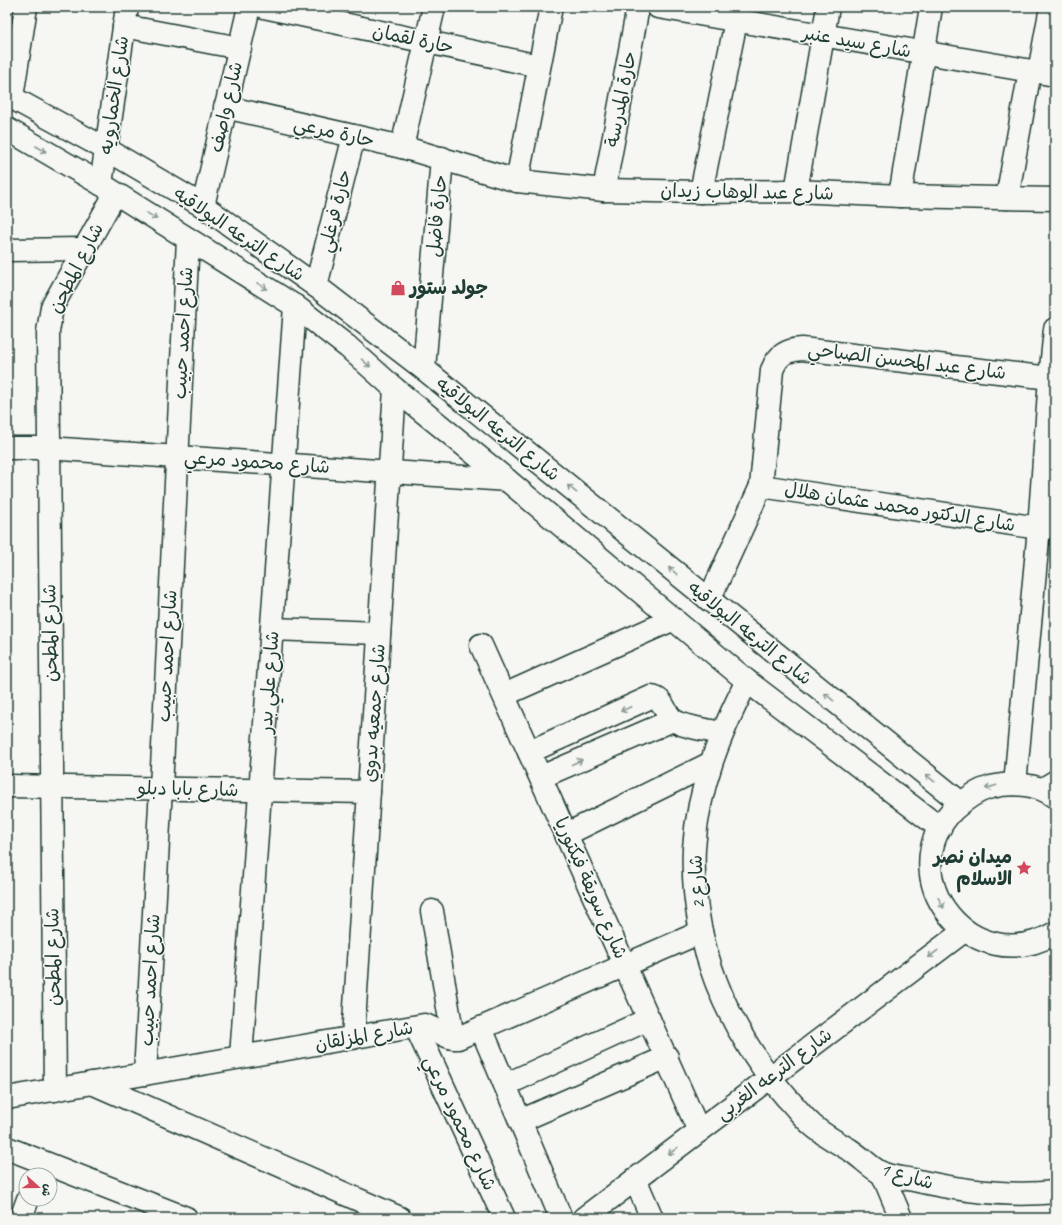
<svg xmlns="http://www.w3.org/2000/svg" width="1062" height="1225" viewBox="0 0 1062 1225" font-family="Caveat,'Playpen Sans Arabic',sans-serif">
	<rect width="100%" height="100%" fill="#f6f6f2"/>
	<filter id="ink" filterUnits="userSpaceOnUse"><feTurbulence type="fractalNoise" baseFrequency=".025" numOctaves="2"/><feDisplacementMap in="SourceGraphic" scale="8" xChannelSelector="R" yChannelSelector="G"/><feConvolveMatrix kernelMatrix="1 2 1 2 8 2 1 2 1" color-interpolation-filters="sRGB"/></filter>
	<g filter="url(#ink)">
		<g fill="none" stroke-linecap="round" stroke-linejoin="round">
			<defs>
				<path id="service" d="M1037,788l18,-11"/>
				<g id="minor">
					<path d="M264,7l275,59"/>
					<path d="M658,7l397,68"/>
					<path d="M124,26l116,22"/>
					<path d="M1039,72l12,-65"/>
					<path d="M12,97l14,-90"/>
					<path d="M225,107l177,40 115,34 87,9 97,2 95,-1 104,5 155,3"/>
					<path d="M402,147l32,-140"/>
					<path d="M517,181l34,-174"/>
					<path d="M101,184l26,-177"/>
					<path d="M604,190l34,-183"/>
					<path d="M796,191l32,-184"/>
					<path d="M701,192l35,-171"/>
					<path d="M900,196l31,-189"/>
					<path d="M1007,198l23,-127"/>
					<path d="M203,206l46,-199"/>
					<path d="M7,250l76,-1"/>
					<path d="M316,286l38,-150"/>
					<path d="M424,369l18,-211"/>
					<path d="M7,448h41l459,32"/>
					<path d="M761,486l278,42 16,-2"/>
					<path d="M709,600l52,-114 11,-116c6,-15 14,-20 30,-21l248,29"/>
					<path d="M272,629l107,4"/>
					<path d="M481,645l218,486"/>
					<path d="M747,681c-27,53 -49,106 -53,167 -4,94 32,180 93,250 8,8 15,18 23,25 11,11 27,19 40,27 11,7 20,17 31,23 9,4 23,5 33,7 47,11 93,17 141,12"/>
					<path d="M504,695l170,-76"/>
					<path d="M529,752l122,-55c13,1 13,15 21,22 9,8 36,11 49,14"/>
					<path d="M541,777l132,-57"/>
					<path d="M1015,784l24,-256 11,-150 5,-49"/>
					<path d="M7,786l362,6"/>
					<path d="M567,834l142,-70"/>
					<path d="M432,911l21,127"/>
					<path d="M416,1027l88,191"/>
					<path d="M481,1028l80,190"/>
					<path d="M353,1038l42,-649"/>
					<path d="M241,1057l54,-751"/>
					<path d="M145,1074l16,-286 27,-549"/>
					<path d="M92,1083l308,135"/>
					<path d="M505,1085l144,-66"/>
					<path d="M55,1090l-7,-758 4,-25 63,-113"/>
					<path d="M7,1098l417,-73c12,3 21,14 34,13l243,-106"/>
					<path d="M520,1121l147,-64"/>
					<path d="M7,1148l179,70"/>
					<path d="M882,1173l19,45"/>
					<path d="M635,1179l17,39"/>
					<path d="M21,1218l7,-19"/>
					<path d="M584,1218l380,-287"/>
				</g>
				<g id="primary">
					<path d="M7,95l99,54 97,57 113,80 108,83 537,434"/>
					<path d="M7,129l94,55 194,122 53,41 47,42 112,91 240,201 193,147"/>
					<path d="M1055,797c-18,-14 -43,-15 -64,-10 -15,4 -27,13 -38,23 -64,66 19,172 102,123"/>
				</g>
			</defs>
			<use href="#service" stroke="#1f3d34" stroke-width="17"/>
			<use href="#minor" stroke="#1f3d34" stroke-width="25"/>
			<use href="#primary" stroke="#1f3d34" stroke-width="25"/>
			<use href="#service" stroke="#f6f6f2" stroke-width="14"/>
			<use href="#minor" stroke="#f6f6f2" stroke-width="22"/>
			<use href="#primary" stroke="#f6f6f2" stroke-width="22"/>
		</g>
		<defs><path id="oneway-shaft" d="M-6 0H5M1.5-3L5.5 0L1.5 3" fill="none" stroke-width="1.6" stroke-linecap="round" stroke-linejoin="round"/></defs>
		<g stroke="#8a9a93">
			<use href="#oneway-shaft" transform="translate(41 149) rotate(30)"/>
			<use href="#oneway-shaft" transform="translate(152 216) rotate(32)"/>
			<use href="#oneway-shaft" transform="translate(262 286) rotate(33)"/>
			<use href="#oneway-shaft" transform="translate(366 363) rotate(41)"/>
			<use href="#oneway-shaft" transform="translate(572 489) rotate(-141)"/>
			<use href="#oneway-shaft" transform="translate(673 571) rotate(-141)"/>
			<use href="#oneway-shaft" transform="translate(829 697) rotate(-141)"/>
			<use href="#oneway-shaft" transform="translate(626 709) rotate(156)"/>
			<use href="#oneway-shaft" transform="translate(577 762) rotate(-24)"/>
			<use href="#oneway-shaft" transform="translate(930 778) rotate(-141)"/>
			<use href="#oneway-shaft" transform="translate(991 787) rotate(164)"/>
			<use href="#oneway-shaft" transform="translate(941 903) rotate(62)"/>
			<use href="#oneway-shaft" transform="translate(933 954) rotate(143)"/>
			<use href="#oneway-shaft" transform="translate(673 1151) rotate(143)"/>
		</g>
	</g>
	<defs>
		<symbol id="shop-bare" viewBox="-9 -9 18 18"><path d="M-5-2.5h2.3a2.7 3.5 0 0 1 5.4 0H5L5.5 6h-11ZM-1.5-2.5h3a1.5 2.3 0 0 0-3 0Z" fill="#d1495b" stroke="#f6f6f2" stroke-width="2.5" paint-order="stroke"/></symbol>
		<symbol id="sight-bare" viewBox="-9 -9 18 18"><path d="M0-6L1.8-2.2L6-1.7L2.9 1.2L3.7 5.4L0 3.3L-3.7 5.4L-2.9 1.2L-6-1.7L-1.8-2.2Z" fill="#d1495b" stroke="#f6f6f2" stroke-width="2.5" paint-order="stroke"/></symbol>
	</defs>
	<g fill-rule="evenodd">
		<use href="#shop-bare" x="387" y="277" width="22" height="22"/>
		<use href="#sight-bare" x="1013" y="857" width="22" height="22"/>
	</g>
	<g text-anchor="middle" dominant-baseline="central" stroke-width="3" stroke-linejoin="round" paint-order="stroke">
		<g font-size="19" fill="#1f3d34" stroke="#f6f6f2">
			<text transform="translate(413 39) rotate(12)">حارة لقمان</text>
			<text transform="translate(857 42) rotate(10)">شارع سيد عنبر</text>
			<text transform="translate(114 95) rotate(-82)">شارع الخمارويه</text>
			<text transform="translate(621 99) rotate(-79)">حارة المدرسة</text>
			<text transform="translate(226 107) rotate(-77)">شارع واصف</text>
			<text transform="translate(334 132) rotate(13)">حارة مرعي</text>
			<text transform="translate(747 192) rotate(1)">شارع عبد الوهاب زيدان</text>
			<text transform="translate(335 211) rotate(-76)">حارة فرغلي</text>
			<text transform="translate(437 216) rotate(-85)">حارة فاضل</text>
			<text transform="translate(239 234) rotate(34)">شارع الترعه البولاقيه</text>
			<text transform="translate(76 268) rotate(-63)">شارع المطحن</text>
			<text transform="translate(183 333) rotate(-87)">شارع احمد حبيب</text>
			<text transform="translate(907 361) rotate(7)">شارع عبد المحسن الصباحي</text>
			<text transform="translate(498 429) rotate(39)">شارع الترعه البولاقيه</text>
			<text transform="translate(257 462) rotate(4)">شارع محمود مرعي</text>
			<text transform="translate(900 507) rotate(9)">شارع الدكتور محمد عثمان هلال</text>
			<text transform="translate(50 633) rotate(-91)">شارع المطحن</text>
			<text transform="translate(750 633) rotate(39)">شارع الترعه البولاقيه</text>
			<text transform="translate(167 656) rotate(-87)">شارع احمد حبيب</text>
			<text transform="translate(269 682) rotate(-86)">شارع علي بدر</text>
			<text transform="translate(374 713) rotate(-86)">شارع جمعيه بدوي</text>
			<text transform="translate(188 789) rotate(1)">شارع بابا دبلو</text>
			<text transform="translate(697 882) rotate(-93)">شارع 2</text>
			<text transform="translate(591 888) rotate(66)">شارع سويقة فيكتوريا</text>
			<text transform="translate(53 957) rotate(-91)">شارع المطحن</text>
			<text transform="translate(150 980) rotate(-87)">شارع احمد حبيب</text>
			<text transform="translate(364 1036) rotate(-10)">شارع المزلقان</text>
			<text transform="translate(774 1074) rotate(-37)">شارع الترعه الغربى</text>
			<text transform="translate(460 1123) rotate(65)">شارع محمود مرعي</text>
			<text transform="translate(907 1176) rotate(16)">شارع 1</text>
		</g>
		<g font-size="19" font-weight="bold" fill="#1f3d34" stroke="#f6f6f2" text-anchor="start">
			<text x="410" y="288">جولد ستور</text>
			<text x="1012" y="857" text-anchor="end">ميدان نصر<tspan x="1012" dy="22">الاسلام</tspan></text>
		</g>
	</g>
	<rect width="1062" height="1225" fill="none" stroke="#f6f6f2" stroke-width="24"/>
	<rect x="12" y="12" width="1038" height="1201" fill="none" stroke="#1f3d34" stroke-width="1.5" filter="url(#ink)"/>
	<g transform="translate(38 1187) rotate(111)"><circle r="19" fill="#f6f6f2" stroke="#a0aca6"/>
	<path d="M0-3L7 15L0 10L-7 15Z" fill="#d1495b"/>
	<text y="-6" font-size="11" font-weight="bold" text-anchor="middle" fill="#1f3d34">ش</text>
	</g>
</svg>
